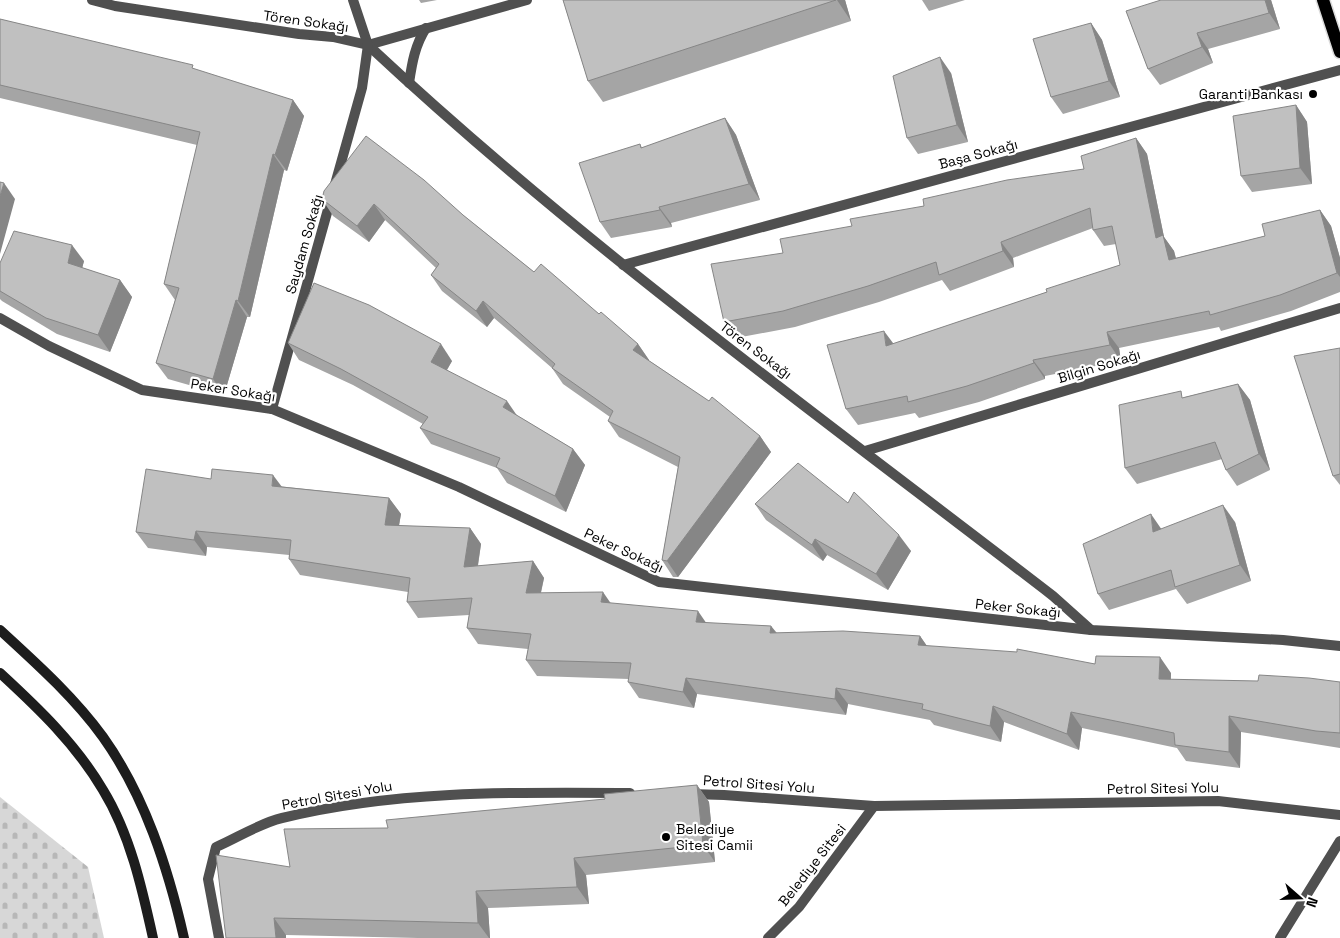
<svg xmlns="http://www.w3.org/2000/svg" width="1340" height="938" viewBox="0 0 1340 938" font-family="'Space Grotesk',sans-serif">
	<defs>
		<pattern id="cemetery-stones" width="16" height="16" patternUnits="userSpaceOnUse" patternTransform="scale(1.25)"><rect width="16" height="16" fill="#d7d7d7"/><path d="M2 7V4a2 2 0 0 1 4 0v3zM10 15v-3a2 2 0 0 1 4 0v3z" fill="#b7b7b7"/></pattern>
	</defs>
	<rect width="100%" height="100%" fill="#fff"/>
	<path fill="url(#cemetery-stones)" d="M0,797l88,70 16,71h-104z"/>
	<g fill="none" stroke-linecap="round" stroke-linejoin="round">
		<defs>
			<path id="primary" d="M1323,0l17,52"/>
		</defs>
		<use href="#primary" stroke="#dbdbdb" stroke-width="15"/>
		<g stroke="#505050" stroke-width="10">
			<path d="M92,0l23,6 184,28 34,3 35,8 159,-45"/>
			<path d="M368,45c214,200 453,372 685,551l38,34"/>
			<path d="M409,83c3,-20 6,-38 17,-55"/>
			<path d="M623,265l717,-195"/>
			<path d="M0,318l49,28 93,44 130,19 187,78 200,95 432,48 192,10 57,6"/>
			<path d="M272,409l90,-321 6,-43 -15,-45"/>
			<path d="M865,451l475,-143"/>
			<path d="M690,794l34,1 150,11 344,-5 122,14"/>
			<path d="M219,938l-11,-59 8,-32c21,-9 44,-24 66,-29 113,-28 233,-26 348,-25"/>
			<path d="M768,938l31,-31 75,-101"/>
			<path d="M1280,938l60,-97"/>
		</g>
		<g stroke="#1d1d1d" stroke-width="10">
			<path d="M0,630c36,33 74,67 103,107 42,59 65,131 81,201"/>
			<path d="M0,673c38,35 76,71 103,117 27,44 39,98 50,148"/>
		</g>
		<use href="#primary" stroke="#000" stroke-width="12"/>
	</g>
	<g fill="#a5a5a5">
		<path d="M419,0h18l-16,3z"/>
		<path d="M563,0h282l6,21 -248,81 -15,-21z"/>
		<path d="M922,0h43l-36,11z"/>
		<path d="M1271,0l9,29 -72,20 5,14 -53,22 -12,-16 -22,-58z"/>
		<path d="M0,19l196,51 97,30 11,16 -17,55 -3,-1 -34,147h-3l-23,78 -56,-16 -12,-16 19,-63 -11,-16 33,-139 -197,-47z"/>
		<path d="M1091,23l11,17 18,57 -57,17 -12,-17z"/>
		<path d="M951,73l17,69 -50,12 -11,-16z"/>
		<path d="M1296,105l11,17 5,62 -60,8 -11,-16z"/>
		<path d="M725,118l11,17 24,65 -89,23 1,4 -61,11 -11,-16 40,-78 2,4z"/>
		<path d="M1136,138l11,16 17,83 10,14 2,7 89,-22 55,-26 11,16 9,32v34l-49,19 -70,20 -2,-4 -100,21 2,13 -76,15v3l-66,23 -60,16 -4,-5 -57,12 -12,-16 47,-65 154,-52 73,-27 -4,-21 -12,2 -11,-16v-2l-80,30 1,9 -64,24 -8,-11 -63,22 -84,25 -59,11 -12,-16 59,-69 69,-27 72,-20 160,-37z"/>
		<path d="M322,199l141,16 71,57 65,42 39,30 11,16h-1l112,76 11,16 -93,125h-5l-11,-17 16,-93 -59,-30 -11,-16 2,-4 -47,-33 -11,-16 -58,-50 -7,9 -45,-36 -11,-16 5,-7 -51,-48 -16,22 -36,-26z"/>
		<path d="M84,261l-2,7 38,12 12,17 -22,55 -53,-18 -55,-33 -2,-2v-36z"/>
		<path d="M288,343l164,18 -5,9 69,45 57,34 12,16 -19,47 -59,-29 -10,-15 -66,-24 -11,-16 3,-4 -70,-39 -54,-25z"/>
		<path d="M1340,348v137l-7,-9z"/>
		<path d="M1238,384l12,16 20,70 -33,16 -11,-16 -4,-11 -85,25 -12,-16 60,-71z"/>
		<path d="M211,479l178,19 12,16 -2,12 71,2 11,16 -3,22 55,-5 11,17 -3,15 69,10 97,20 64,3 6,7 143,3 7,10 168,18 76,9v7l169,2v66l-99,-16 -1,36 -54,-7 -9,-13 -95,-20 -3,22 -75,-28 -3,20 -67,-17 -4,-5 -82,-16 -2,11 -149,-21 -3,14 -55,-10 -11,-16 1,-3 -92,-3 -11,-16 2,-11 -50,-5 -11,-16 2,-13 -51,3 -11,-16 1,-10 -108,-17 -11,-16v-4l-82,-8 -1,9 -58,-8 -12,-16z"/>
		<path d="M848,503l63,48 -23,39 -61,-35 -4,6 -57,-41 -11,-16z"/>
		<path d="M1235,522l16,59 -64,23 -11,-15 -67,21 -11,-16 63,-65z"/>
		<path d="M697,785l12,17 6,60 -129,13 3,29 -101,4 2,30h-72l-132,-3 -60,3 64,-71 98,-39 217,-29z"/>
	</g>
	<g fill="#868686">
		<path d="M837,0h8l6,21z"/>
		<path d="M1265,0h6l9,29 -11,-16z"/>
		<path d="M1091,23l11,17 18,57 -11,-16z"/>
		<path d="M1197,33l11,16 5,14 -11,-16z"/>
		<path d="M940,57l11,16 17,69 -11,-17z"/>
		<path d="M293,100l11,16 -17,55 -12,-16z"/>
		<path d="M1296,105l11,17 5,62 -12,-16z"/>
		<path d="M725,118l11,17 24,65 -11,-16z"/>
		<path d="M1136,138l11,16 17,83 10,14 6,25 -11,-16 -13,-22z"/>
		<path d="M273,154l11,16 -34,147 -12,-16z"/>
		<path d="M4,183l11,16 -15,55v-58z"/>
		<path d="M374,204l11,16 -16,22 -12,-16z"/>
		<path d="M659,207l12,16 1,4 -12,-17z"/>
		<path d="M1320,210l11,16 9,32v19l-3,-4z"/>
		<path d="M1001,242l12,16 1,9 -11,-16z"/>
		<path d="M72,245l12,16 -5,19 -11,-17z"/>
		<path d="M120,280l12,17 -22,55 -12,-17z"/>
		<path d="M236,300l11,17 -23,78 -11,-16z"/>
		<path d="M483,301l11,17 -7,9 -11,-16z"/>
		<path d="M884,331l12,16 -10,-1z"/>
		<path d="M1107,332l12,16 2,13 -11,-16z"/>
		<path d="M441,344l11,17 -10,17 -11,-16z"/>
		<path d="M638,344l11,16 -5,6 -11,-16z"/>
		<path d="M1033,360l12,16v3l-11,-16z"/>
		<path d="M1238,384l12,16 20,70 -11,-16z"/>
		<path d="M507,401l11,16 -15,-10z"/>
		<path d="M760,436l11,16 -93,125 -11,-16z"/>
		<path d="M573,449l12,16 -19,47 -11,-16z"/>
		<path d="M273,475l12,16 -13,-5z"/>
		<path d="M389,498l12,16 -5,27 -11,-16z"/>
		<path d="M1223,505l12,17 16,59 -11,-16z"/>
		<path d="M1151,514l11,16 -9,2z"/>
		<path d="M470,528l11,16 -6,39 -11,-16z"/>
		<path d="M196,531l11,16 -1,9 -12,-16z"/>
		<path d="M899,535l12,16 -23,39 -12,-16z"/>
		<path d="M815,539l12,16 -4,6 -11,-16z"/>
		<path d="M533,561l11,17 -7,31 -11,-16z"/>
		<path d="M603,592l11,16 -13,-6z"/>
		<path d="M698,611l11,16 -13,-5z"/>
		<path d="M771,626l12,16 -13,-9z"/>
		<path d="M920,636l11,16 -13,-7z"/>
		<path d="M1160,657l11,16 -1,22 -11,-16z"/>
		<path d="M686,678l11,16 -3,14 -11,-16z"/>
		<path d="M836,688l12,16 -2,11 -11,-16z"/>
		<path d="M993,706l11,16 -3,20 -11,-16z"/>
		<path d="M1071,712l11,16 -3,22 -12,-16z"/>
		<path d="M1229,716l12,16 -1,36 -11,-16z"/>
		<path d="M697,785l12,17 6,60 -12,-17z"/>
		<path d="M574,858l12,17 3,29 -12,-17z"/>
		<path d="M476,891l12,17 2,30h-1l-11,-15z"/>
		<path d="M274,918l12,17v3h-10z"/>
	</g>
	<g fill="#c0c0c0" stroke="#868686">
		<path d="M563,0h273l-248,81z"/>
		<path d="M1161,0h104l4,13 -72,20 5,14 -54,22 -22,-58z"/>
		<path d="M0,19l193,46 -1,3 101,32 -18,55 -2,-1 -35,147 -2,-1 -23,79 -57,-16 23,-75 -15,-4 36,-152 -200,-47z"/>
		<path d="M1091,23l18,58 -58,16 -18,-58z"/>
		<path d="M940,57l17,68 -50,13 -14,-62z"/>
		<path d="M1296,105l4,63 -59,8 -8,-60z"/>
		<path d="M725,118l24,66 -90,23 1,3 -60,12 -21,-59 61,-19 1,4z"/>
		<path d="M366,136l58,44 39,35 71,57 7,-8 58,50 2,-2 37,32 -5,6 76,51 3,-4 48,39 -93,125 -5,-1 18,-103 -72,-36 5,-10 -61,-43 3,-4 -72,-63 -7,10 -45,-36 8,-11 -65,-60 -17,22 -35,-27 2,-8z"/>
		<path d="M1136,138l20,100 7,-3 6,25 96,-24 -3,-12 58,-14 17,63 -57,22 -70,20 -1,-4 -102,21 3,13 -77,15 1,3 -67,23 -59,16 -1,-6 -61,13 -19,-64 57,-14 2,15 161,-54 -1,-3 74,-24 -8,-39 -19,4 -3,-22 -89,34 2,9 -64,24 -3,-13 -68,24 -85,25 -59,11 -13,-58 72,-11 -3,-14 72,-13 -2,-7 74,-13 -1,-7 84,-19 77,-11 -3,-13z"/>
		<path d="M0,182l4,1 -4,13z"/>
		<path d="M14,231l58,14 -4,18 52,17 -22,55 -52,-17 -46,-27v-28z"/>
		<path d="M314,283l55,22 72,39 -10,18 76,39 -4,6 70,42 -18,47 -59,-29 4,-9 -80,-30 8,-11 -87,-48 -53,-26z"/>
		<path d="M1340,348v126l-7,2 -39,-120z"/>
		<path d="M1238,384l21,70 -33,16 -11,-28 -90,26 -6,-63 62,-14 1,7z"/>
		<path d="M798,463l50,40 6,-11 45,43 -23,39 -61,-35 -3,6 -57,-41z"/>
		<path d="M146,469l65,10 1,-10 61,6 -1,11 117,12 -4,27 85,3 -6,39 69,-6 -7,32 77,-1 -2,10 97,9 -2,11 75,4 -1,7 73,-2 77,5 -2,9 99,7v-3l78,15 1,-8 64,1 -1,22 99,2 1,-6 50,3 31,4v51l-24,-2 -87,-15v36l-54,-7 -1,-12 -103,-21 -4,22 -74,-28 -3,20 -68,-17 1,-5 -87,-16 -1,11 -149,-21 -3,14 -55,-10 3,-19 -105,-3 5,-26 -64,-6 5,-30 -65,4 3,-24 -121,-19 2,-19 -95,-9 -2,9 -58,-8z"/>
		<path d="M1223,505l17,60 -65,22 -4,-17 -73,24 -15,-50 68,-30 2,18z"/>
		<path d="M697,785l6,60 -129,13 3,29 -101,4 2,32 -204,-5 2,20h-50l-10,-83 74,12 -6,-38 104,-1 -2,-8 219,-21 -1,-5z"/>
	</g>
	<g fill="#000" stroke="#fff" stroke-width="2">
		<circle cx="1313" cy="94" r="5"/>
		<circle cx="666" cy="837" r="5"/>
	</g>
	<g text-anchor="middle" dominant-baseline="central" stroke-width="4.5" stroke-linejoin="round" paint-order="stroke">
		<g font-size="14" fill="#000" stroke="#fff">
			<text transform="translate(306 21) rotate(8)">Tören Sokağı</text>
			<text transform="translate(978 154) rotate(-15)">Başa Sokağı</text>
			<text transform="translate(304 244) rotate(-74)">Saydam Sokağı</text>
			<text transform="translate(756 350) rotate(37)">Tören Sokağı</text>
			<text transform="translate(1099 366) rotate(-17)">Bilgin Sokağı</text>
			<text transform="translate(233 390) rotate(9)">Peker Sokağı</text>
			<text transform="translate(624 550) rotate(25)">Peker Sokağı</text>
			<text transform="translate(1018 608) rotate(6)">Peker Sokağı</text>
			<text transform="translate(759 784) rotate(4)">Petrol Sitesi Yolu</text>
			<text transform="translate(1163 788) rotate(-1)">Petrol Sitesi Yolu</text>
			<text transform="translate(337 795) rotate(-10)">Petrol Sitesi Yolu</text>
			<text transform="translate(812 865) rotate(-52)">Belediye Sitesi</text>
		</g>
		<g font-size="14" fill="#000" stroke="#fff" text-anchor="end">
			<text x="1303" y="94">Garanti Bankası</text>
			<text x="676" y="829" text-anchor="start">Belediye<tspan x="676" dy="16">Sitesi Camii</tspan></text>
		</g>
	</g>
	<g transform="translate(1300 898) rotate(110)" stroke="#ffffff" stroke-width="4" paint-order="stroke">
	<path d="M0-4L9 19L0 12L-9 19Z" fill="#000000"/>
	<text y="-8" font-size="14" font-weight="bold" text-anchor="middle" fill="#000000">N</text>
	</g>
</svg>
